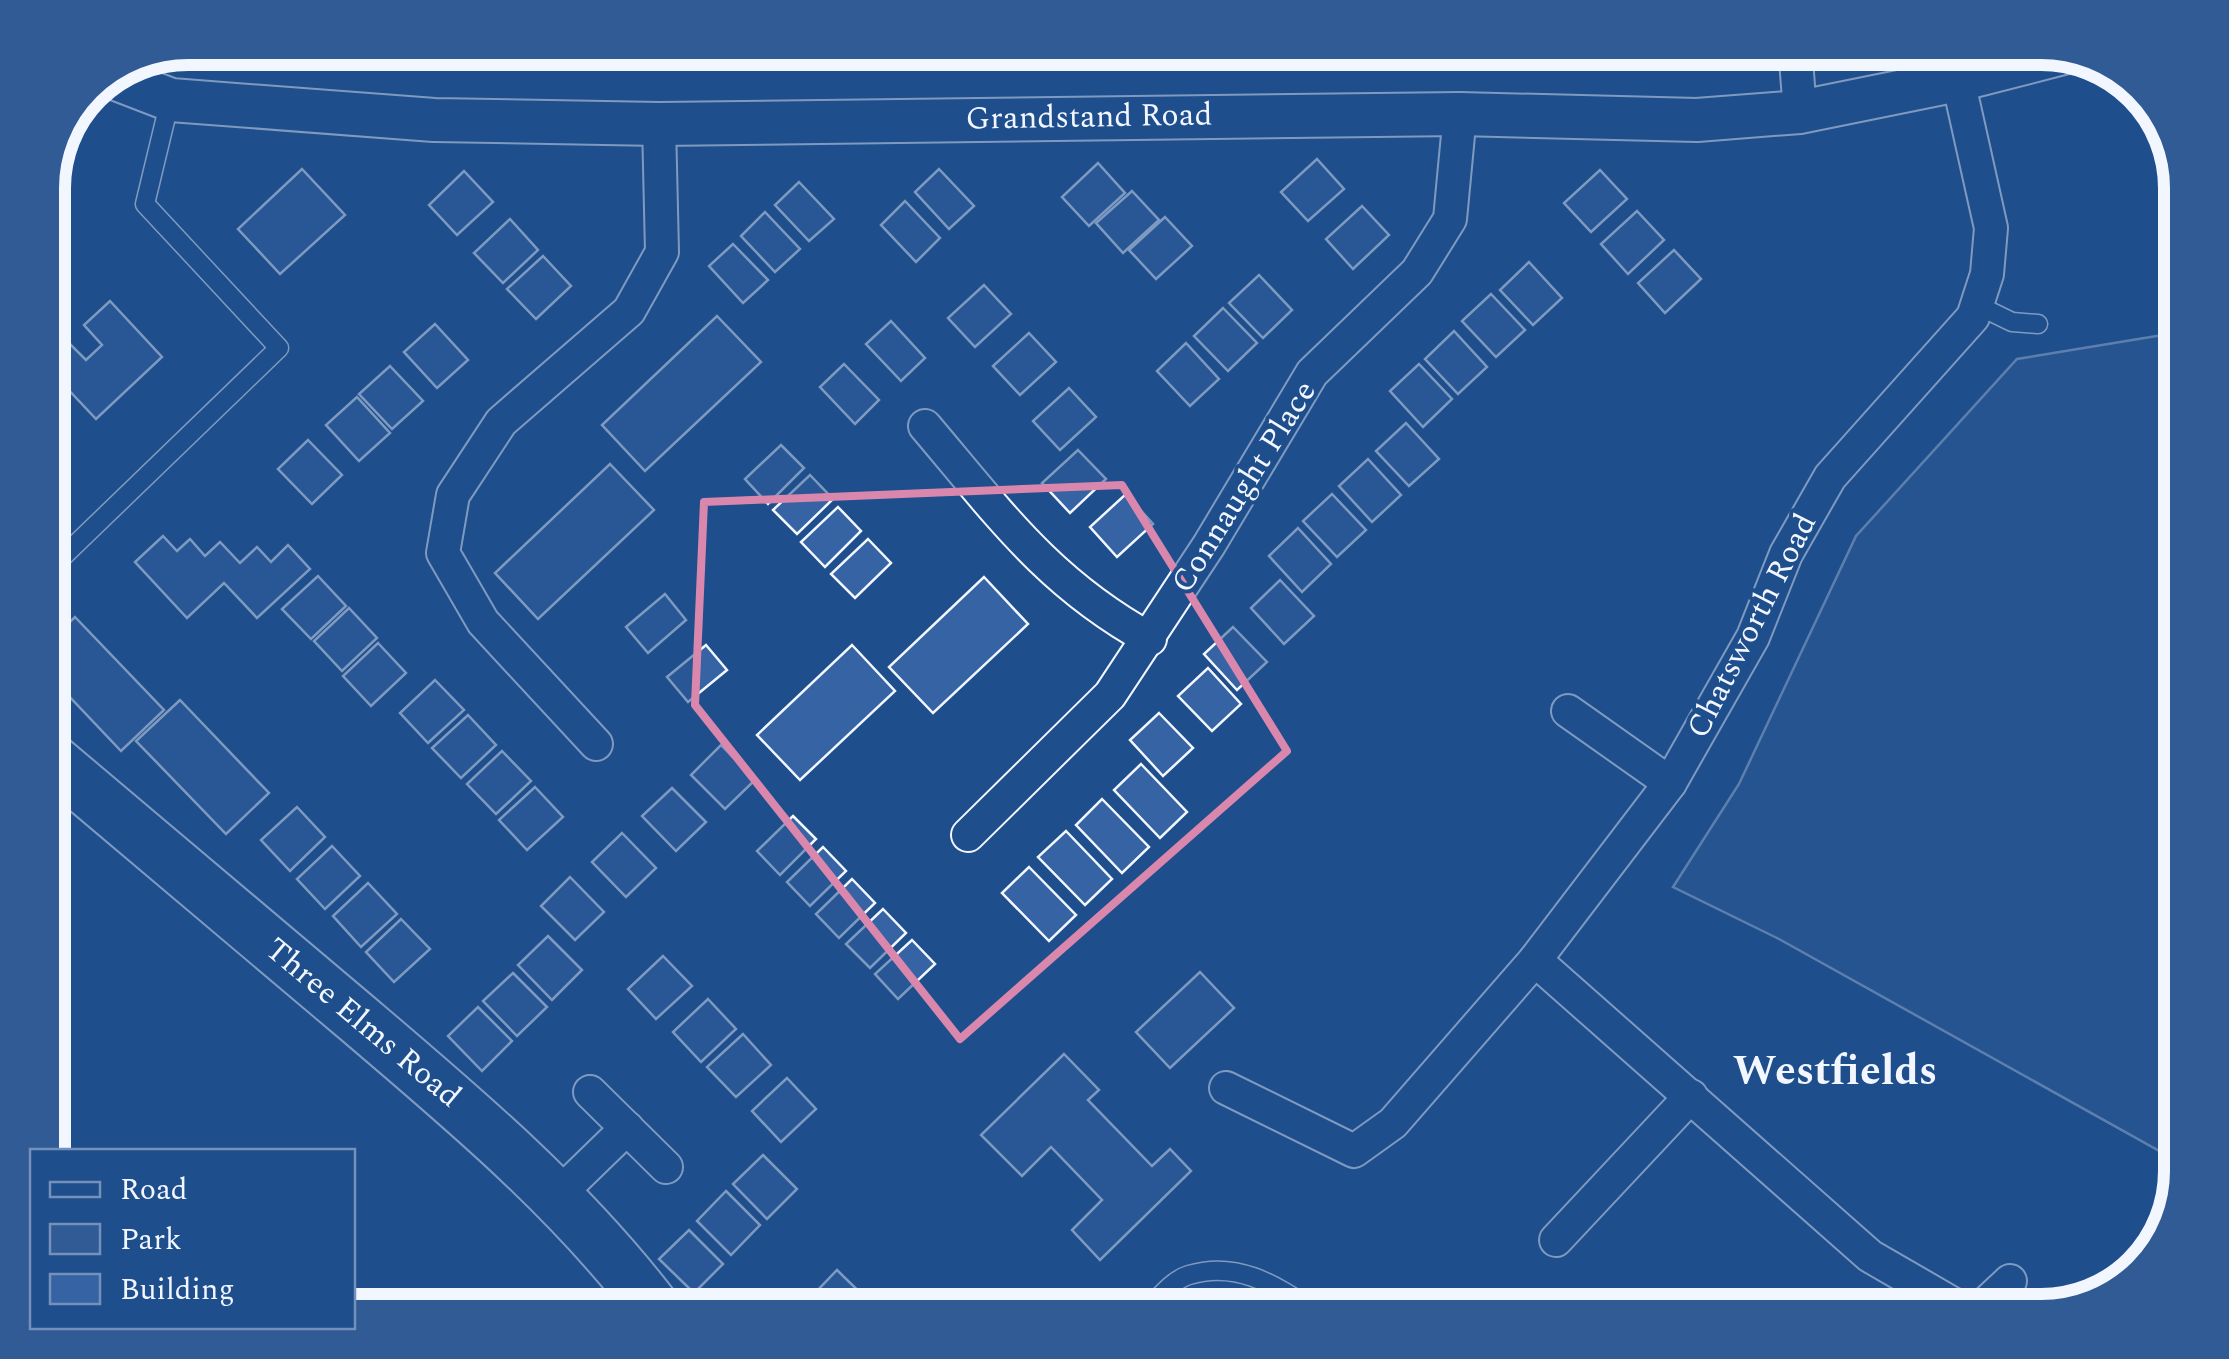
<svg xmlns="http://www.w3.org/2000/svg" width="2229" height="1359" viewBox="0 0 2229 1359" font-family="Spectral,serif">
	<rect width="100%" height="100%" fill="#1f4e8c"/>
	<path fill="#305b95" stroke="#a8bbd7" stroke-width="2.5" d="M2181,332v831l-402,-224 -106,-52 66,-103 117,-248 161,-177z"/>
	<g fill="#3563a3" stroke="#f2f6ff" stroke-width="2.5">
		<path d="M1163,47h37l-20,19z"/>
		<path d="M1317,159l27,30 -36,32 -27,-29z"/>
		<path d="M1098,163l27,30 -36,33 -27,-29z"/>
		<path d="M302,169l43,46 -65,59 -42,-45z"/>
		<path d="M939,169l35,37 -25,23 -34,-37z"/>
		<path d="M1600,170l27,29 -36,33 -27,-29z"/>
		<path d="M464,171l29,31 -36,33 -28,-30z"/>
		<path d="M799,182l35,37 -25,22 -34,-36z"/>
		<path d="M1132,191l27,29 -36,33 -27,-30z"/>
		<path d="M905,201l35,37 -24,24 -35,-37z"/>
		<path d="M1362,206l27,29 -36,34 -27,-30z"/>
		<path d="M1637,211l27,29 -36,34 -27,-30z"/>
		<path d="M765,212l35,37 -25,23 -34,-36z"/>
		<path d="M1165,217l27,29 -36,33 -27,-29z"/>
		<path d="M510,219l28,31 -35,33 -29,-30z"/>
		<path d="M733,244l35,36 -25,23 -34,-37z"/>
		<path d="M1674,250l27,29 -36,34 -27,-30z"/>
		<path d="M543,256l28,30 -35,33 -29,-30z"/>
		<path d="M1529,262l33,36 -29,27 -33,-35z"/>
		<path d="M1259,275l33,35 -29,28 -34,-35z"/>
		<path d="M984,285l27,29 -36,33 -27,-29z"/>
		<path d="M1491,294l34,36 -29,27 -34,-36z"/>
		<path d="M110,301l52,56 -66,62 -48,-51v-7l20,-19 18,18 16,-15 -18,-20z"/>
		<path d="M1223,308l34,35 -29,28 -34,-35z"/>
		<path d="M717,316l44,46 -116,109 -43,-46z"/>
		<path d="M891,321l34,37 -24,23 -35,-37z"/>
		<path d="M435,324l33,36 -31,28 -33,-36z"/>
		<path d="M1454,331l33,36 -29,27 -33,-35z"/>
		<path d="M1029,333l27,29 -36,33 -27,-29z"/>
		<path d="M1186,343l33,36 -29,27 -33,-35z"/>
		<path d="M844,364l35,36 -24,24 -35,-37z"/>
		<path d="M1419,364l33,35 -29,28 -33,-36z"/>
		<path d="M390,366l33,35 -31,28 -33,-35z"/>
		<path d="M1069,388l27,29 -36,33 -27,-29z"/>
		<path d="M357,397l33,36 -31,28 -33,-36z"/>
		<path d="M1406,423l33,36 -30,27 -33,-35z"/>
		<path d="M308,440l34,35 -30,29 -34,-35z"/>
		<path d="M781,445l23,23 -36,36 -23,-25z"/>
		<path d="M1078,450l28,29 -36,34 -28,-30z"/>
		<path d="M1368,459l33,36 -29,27 -33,-36z"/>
		<path d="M610,464l44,46 -116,109 -43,-46z"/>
		<path d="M810,475l23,24 -36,35 -24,-24z"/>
		<path d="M1126,494l27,30 -36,33 -27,-30z"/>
		<path d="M1332,494l34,36 -29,27 -34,-36z"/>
		<path d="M838,507l23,24 -36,36 -24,-25z"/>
		<path d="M1298,528l33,36 -29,28 -33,-36z"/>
		<path d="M163,536l14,15 13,-12 15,17 15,-14 20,21 17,-16 14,15 17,-17 22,24 -53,49 -33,-35 -37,35 -52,-56z"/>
		<path d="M868,539l23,24 -36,35 -24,-24z"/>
		<path d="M318,576l28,30 -35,33 -29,-30z"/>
		<path d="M984,577l44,47 -95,89 -44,-46z"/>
		<path d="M1280,580l34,36 -30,28 -33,-36z"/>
		<path d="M665,594l21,26 -38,33 -22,-26z"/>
		<path d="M349,608l28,30 -35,33 -28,-30z"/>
		<path d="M75,617l89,93 -43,41 -73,-77v-31z"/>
		<path d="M1233,627l34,35 -30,28 -33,-36z"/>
		<path d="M378,643l28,30 -35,33 -28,-30z"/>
		<path d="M706,645l21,25 -39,32 -21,-25z"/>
		<path d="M852,645l43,46 -95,89 -43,-45z"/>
		<path d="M1208,668l33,36 -29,27 -34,-35z"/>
		<path d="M435,680l29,30 -36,33 -28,-30z"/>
		<path d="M180,700l89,93 -43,41 -90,-93z"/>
		<path d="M1159,713l34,35 -30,28 -33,-36z"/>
		<path d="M468,715l28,30 -35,33 -29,-30z"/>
		<path d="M721,745l34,35 -30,29 -34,-34z"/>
		<path d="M502,751l29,30 -35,33 -29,-30z"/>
		<path d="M1141,764l46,48 -27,26 -46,-48z"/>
		<path d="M535,787l28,30 -36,33 -28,-30z"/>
		<path d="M672,788l34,34 -30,29 -34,-35z"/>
		<path d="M1102,799l47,48 -27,26 -46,-48z"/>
		<path d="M297,807l28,30 -35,34 -29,-31z"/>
		<path d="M793,816l23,23 -36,36 -23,-24z"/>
		<path d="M1066,831l46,48 -27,26 -47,-48z"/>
		<path d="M622,833l34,35 -30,29 -34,-35z"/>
		<path d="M332,846l28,30 -35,33 -28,-30z"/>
		<path d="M823,847l23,24 -36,35 -23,-24z"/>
		<path d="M1029,867l47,48 -27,26 -47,-48z"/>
		<path d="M570,877l34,35 -29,28 -34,-34z"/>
		<path d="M852,879l23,24 -36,35 -23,-24z"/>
		<path d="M368,883l29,31 -36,33 -28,-31z"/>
		<path d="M883,909l23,24 -36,35 -24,-24z"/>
		<path d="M401,919l29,30 -36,33 -28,-30z"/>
		<path d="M548,936l34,34 -30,30 -34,-35z"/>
		<path d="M912,940l23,24 -37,35 -23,-25z"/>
		<path d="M663,956l29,30 -36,33 -28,-30z"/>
		<path d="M1200,972l34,36 -64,60 -34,-36z"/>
		<path d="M513,973l34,34 -30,29 -34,-35z"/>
		<path d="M708,999l28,30 -35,33 -28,-30z"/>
		<path d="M478,1007l34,34 -30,30 -34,-35z"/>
		<path d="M743,1034l28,31 -35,32 -29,-30z"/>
		<path d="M1064,1054l35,36 -11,10 64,66 18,-17 21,22 -91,89 -28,-30 30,-30 -51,-53 -29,29 -41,-41z"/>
		<path d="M787,1078l29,31 -35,33 -29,-31z"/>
		<path d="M763,1155l34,34 -30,30 -34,-35z"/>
		<path d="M726,1191l34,34 -29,30 -34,-34z"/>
		<path d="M689,1230l34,34 -29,29 -35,-34z"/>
		<path d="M837,1270l42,41h-45l-19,-18z"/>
	</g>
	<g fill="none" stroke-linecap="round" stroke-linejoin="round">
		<defs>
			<g id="service">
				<path d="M1977,305l35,17 26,2"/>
				<path d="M48,571l231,-223 -134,-144 25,-104"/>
				<path d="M1146,1311c12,-12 26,-31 43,-36 49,-15 87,11 126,36"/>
			</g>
			<g id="minor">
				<path d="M1795,47l5,65"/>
				<path d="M925,426c73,86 123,157 225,213"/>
				<path d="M1568,711l102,72"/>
				<path d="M596,744l-113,-122 -40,-69 10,-58 48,-73 128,-111 33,-59 -3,-128"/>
				<path d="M968,835l142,-140 99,-150 103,-172 105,-101 33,-53 10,-105"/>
				<path d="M1535,960l335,296 95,55"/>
				<path d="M1226,1088l128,63 39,-28 142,-163 135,-177 83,-146 33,-83 44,-77 143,-160 14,-43 4,-46 -33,-148"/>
				<path d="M590,1092l76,75"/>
				<path d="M557,1196l70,-68"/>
				<path d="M1556,1240l135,-144"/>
				<path d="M1978,1311l32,-30"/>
			</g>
			<path id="tertiary" d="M114,78l57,22 263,20 225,4 801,-10 237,6 103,-8 158,-32 105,-27"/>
			<path id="primary" d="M48,757c103,87 206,174 309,261 107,91 214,181 299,293"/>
		</defs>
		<use href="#service" stroke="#f2f6ff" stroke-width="21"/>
		<use href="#minor" stroke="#f2f6ff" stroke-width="36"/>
		<use href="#tertiary" stroke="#f2f6ff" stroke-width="46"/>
		<use href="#primary" stroke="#f2f6ff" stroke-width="56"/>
		<use href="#service" stroke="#1f4e8c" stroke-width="18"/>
		<use href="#minor" stroke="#1f4e8c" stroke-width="32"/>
		<use href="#tertiary" stroke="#1f4e8c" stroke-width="42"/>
		<use href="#primary" stroke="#1f4e8c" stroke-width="52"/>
	</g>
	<path d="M0 0H2229V1359H0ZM1122,485l165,266 -327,288 -265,-334 9,-203z" fill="#1f4e8c" fill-opacity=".55" fill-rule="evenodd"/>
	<path fill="none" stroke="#da87ad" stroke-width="8" stroke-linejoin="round" d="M1122,485l165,266 -327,288 -265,-334 9,-203z"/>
	<g text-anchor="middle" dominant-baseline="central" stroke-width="8" stroke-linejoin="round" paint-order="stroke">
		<g font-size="32" fill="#f2f6ff" stroke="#1f4e8c">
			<text transform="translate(1089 117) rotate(-1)">Grandstand Road</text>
			<text transform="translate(1244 487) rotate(-58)">Connaught Place</text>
			<text transform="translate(1752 626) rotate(-63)">Chatsworth Road</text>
			<text transform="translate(363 1023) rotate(40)">Three Elms Road</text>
		</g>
		<g font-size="42" font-weight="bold" fill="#f2f6ff" stroke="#1f4e8c">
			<text x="1835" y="1071">Westfields</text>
		</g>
	</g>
	<path d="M0 0H2229V1359H0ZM188 65H2041A123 123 0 0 1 2164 188V1171A123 123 0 0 1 2041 1294H188A123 123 0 0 1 65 1171V188A123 123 0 0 1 188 65Z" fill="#305b95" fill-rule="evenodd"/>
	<path fill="none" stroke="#f2f6ff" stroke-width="12" d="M188 65H2041A123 123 0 0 1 2164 188V1171A123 123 0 0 1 2041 1294H188A123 123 0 0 1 65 1171V188A123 123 0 0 1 188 65Z"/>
	<rect x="30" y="1149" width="325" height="180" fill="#1f4e8c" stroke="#7391ba" stroke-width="2.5"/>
	<rect x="50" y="1182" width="50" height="15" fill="#1f4e8c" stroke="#7391ba" stroke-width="2.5"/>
	<text x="120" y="1199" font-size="30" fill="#f2f6ff">Road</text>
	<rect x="50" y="1224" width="50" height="30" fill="#305b95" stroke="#7391ba" stroke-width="2.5"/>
	<text x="120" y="1249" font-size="30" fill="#f2f6ff">Park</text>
	<rect x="50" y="1274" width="50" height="30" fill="#3563a3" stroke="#7391ba" stroke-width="2.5"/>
	<text x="120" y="1299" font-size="30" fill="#f2f6ff">Building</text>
</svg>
